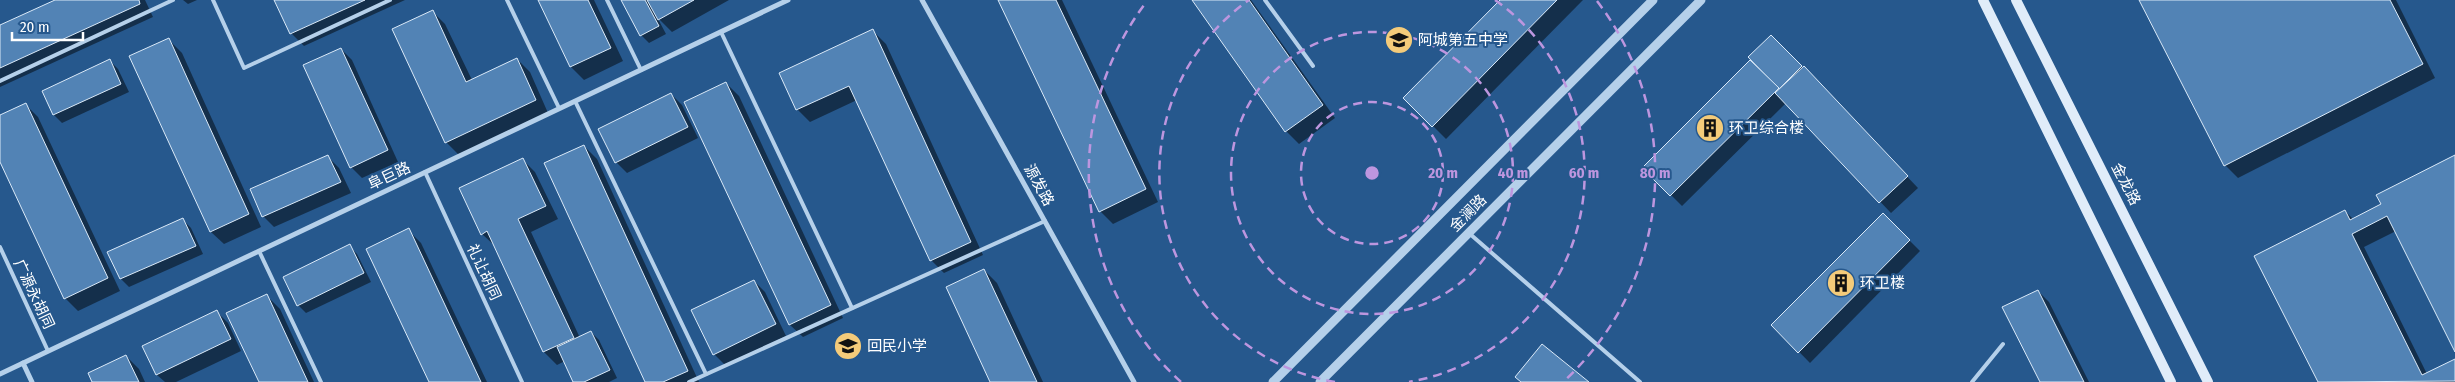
<svg xmlns="http://www.w3.org/2000/svg" width="2455" height="382" viewBox="0 0 2455 382" font-family="'Fira Sans Condensed','Noto Sans SC',sans-serif">
	<rect width="100%" height="100%" fill="#26588d"/>
	<g fill="#0007">
		<path d="M58,0h87l8,17 -153,70v-60z"/>
		<path d="M183,0h14l-9,4z"/>
		<path d="M276,0h129l-101,46 -13,-13z"/>
		<path d="M540,0h54l29,61 -39,19 -13,-13z"/>
		<path d="M622,0h107l-57,32 -15,-15 9,17 -17,9 -8,-8z"/>
		<path d="M1000,0h62l96,202 -45,22 -13,-13z"/>
		<path d="M1193,0h58l84,118 -36,26 -13,-13z"/>
		<path d="M1501,0h82l-137,139 -41,-41z"/>
		<path d="M2141,0h255l39,78 -197,100 -13,-13z"/>
		<path d="M432,11l13,13 27,56 45,-21 13,13 18,41 -89,42 -13,-13z"/>
		<path d="M873,31l13,13 97,211 -39,18 -13,-13 -74,-160 -47,22 -13,-13z"/>
		<path d="M1771,36l43,43 104,109 -27,25 -105,-110 -104,103 -38,-38 106,-106 31,31 2,-2 -33,-34z"/>
		<path d="M169,40l13,13 79,174 -37,17 -13,-12z"/>
		<path d="M341,49l11,11 46,102 -36,16 -11,-11z"/>
		<path d="M110,61l8,8 11,23 -67,31 -8,-8 -10,-24z"/>
		<path d="M726,83l13,13 104,222 -40,19 -13,-12z"/>
		<path d="M671,94l11,11 16,33 -71,35 -11,-11z"/>
		<path d="M25,104l13,13 82,174 -42,20 -13,-13 -65,-139v-43z"/>
		<path d="M584,146l13,13 102,223h-53z"/>
		<path d="M2455,156v193l-59,-118 -32,16 63,127 28,-14v22h-136l-63,-126 89,-45 8,8 29,-14z"/>
		<path d="M328,157l11,11 12,25 -77,34 -11,-11z"/>
		<path d="M522,159l13,13 23,47 -27,13 49,106 11,-6 8,8 18,38 -8,4h-35l-9,-21 -8,4 -13,-13 -49,-106 -13,-12z"/>
		<path d="M1883,214l37,37 -110,112 -37,-38z"/>
		<path d="M183,220l8,8 12,26 -74,33 -8,-8 -12,-26z"/>
		<path d="M408,230l13,13 66,139h-56z"/>
		<path d="M349,246l8,8 14,28 -65,31 -8,-8z"/>
		<path d="M984,270l13,13 46,99h-51z"/>
		<path d="M754,281l11,11 21,44 -61,29 -11,-11z"/>
		<path d="M2038,291l11,11 40,80h-48z"/>
		<path d="M267,296l13,13 34,73h-54z"/>
		<path d="M217,312l11,11 13,28 -65,31h-11l-8,-7 -13,-28z"/>
		<path d="M126,356l13,13 6,13h-51z"/>
	</g>
	<g fill="#5283b5" stroke="#dae9f8">
		<path d="M55,0h84l1,4 -140,64v-43z"/>
		<path d="M274,0h91l-75,34z"/>
		<path d="M538,0h50l23,48 -41,19z"/>
		<path d="M621,0h24l14,26 -19,10z"/>
		<path d="M647,0h47l-36,20z"/>
		<path d="M998,0h58l90,189 -47,23z"/>
		<path d="M1192,0h57l74,105 -38,27z"/>
		<path d="M1500,0h57l-125,127 -29,-29z"/>
		<path d="M2139,0h251l33,64 -199,102z"/>
		<path d="M433,10l33,72 51,-24 19,42 -91,43 -53,-114z"/>
		<path d="M873,29l98,213 -41,19 -81,-175 -53,24 -17,-37z"/>
		<path d="M1771,35l31,31 -23,23 -31,-32z"/>
		<path d="M169,38l80,176 -39,18 -81,-176z"/>
		<path d="M341,48l47,102 -38,18 -47,-103z"/>
		<path d="M110,59l11,25 -68,31 -11,-24z"/>
		<path d="M1750,60l29,28 -109,108 -28,-28z"/>
		<path d="M1804,66l104,110 -29,27 -104,-110z"/>
		<path d="M726,82l105,223 -42,20 -105,-223z"/>
		<path d="M671,93l17,34 -73,36 -17,-34z"/>
		<path d="M26,103l82,175 -44,21 -64,-137v-47z"/>
		<path d="M584,145l104,226 -25,11h-18l-101,-219z"/>
		<path d="M328,155l13,27 -79,35 -12,-28z"/>
		<path d="M2455,155v197l-68,-136 -35,18 70,141 33,-16v22l-137,1 -64,-126 91,-46 5,10 31,-16 -5,-9z"/>
		<path d="M523,158l23,48 -28,13 56,119 -31,14 -56,-121 -6,4 -22,-47z"/>
		<path d="M1883,213l27,27 -112,113 -27,-28z"/>
		<path d="M183,218l13,28 -76,33 -13,-27z"/>
		<path d="M409,228l72,154h-52l-63,-133z"/>
		<path d="M350,244l14,29 -67,33 -14,-29z"/>
		<path d="M984,269l53,113h-47l-44,-95z"/>
		<path d="M754,280l22,44 -63,31 -22,-45z"/>
		<path d="M2038,290l46,92h-44l-38,-75z"/>
		<path d="M267,294l41,88h-49l-33,-69z"/>
		<path d="M217,310l14,29 -75,36 -14,-29z"/>
		<path d="M591,331l19,39 -26,12h-11l-16,-35z"/>
		<path d="M1542,344l47,38h-68l-6,-5z"/>
		<path d="M126,355l13,27h-47l-4,-9z"/>
	</g>
	<g fill="none" stroke-linecap="round" stroke-linejoin="round">
		<g stroke="#b5d0ea" stroke-width="4">
			<path d="M213,0l31,68 146,-68"/>
			<path d="M507,0l52,108"/>
			<path d="M607,0l34,70"/>
			<path d="M1265,0l48,66"/>
			<path d="M721,32l131,276"/>
			<path d="M0,81l173,-81"/>
			<path d="M575,101l131,273"/>
			<path d="M425,172l97,210"/>
			<path d="M1470,234l170,148"/>
			<path d="M0,247l48,104"/>
			<path d="M259,251l62,131"/>
			<path d="M689,382l356,-161"/>
			<path d="M1972,382l31,-38"/>
		</g>
		<g stroke="#b5d0ea" stroke-width="5">
			<path d="M922,0l212,382"/>
			<path d="M23,363l9,19"/>
			<path d="M0,374l788,-374"/>
		</g>
		<g stroke="#b5d0ea" stroke-width="9">
			<path d="M1273,382l380,-382"/>
			<path d="M1320,382l381,-382"/>
		</g>
		<g stroke="#e0ecf9" stroke-width="10">
			<path d="M1983,0l188,382"/>
			<path d="M2016,0l192,382"/>
		</g>
	</g>
	<g fill="none" stroke="#bd96df" stroke-width="2.5" stroke-dasharray="9 6">
		<circle cx="1372" cy="173" r="71"/>
		<circle cx="1372" cy="173" r="141"/>
		<path d="M1335 382A212 212 0 0 1 1249 0M1495 0A212 212 0 0 1 1409 382"/>
		<path d="M1181 382A283 283 0 0 1 1147 1M1597 1A283 283 0 0 1 1563 382"/>
	</g>
	<defs>
		<symbol id="school-disc" viewBox="-11 -11 22 22"><circle r="9.5" fill="#f4cb7a" stroke="#26588d"/><path d="M0-5L7-2L0 1L-7-2ZM-4 1L0 2.5L4 1V4Q0 6-4 4Z" fill="#111"/></symbol>
		<symbol id="building-disc" viewBox="-11 -11 22 22"><circle r="9.5" fill="#f4cb7a" stroke="#26588d"/><path d="M-4-6H4V6H1V3H-1V6H-4ZM-2.5-4.3h1.7v1.8h-1.7ZM.8-4.3h1.7v1.8H.8ZM-2.5-1h1.7V.8h-1.7ZM.8-1h1.7V.8H.8Z" fill="#111"/></symbol>
	</defs>
	<g fill-rule="evenodd">
		<use href="#school-disc" x="1383" y="24" width="32" height="32"/>
		<use href="#building-disc" x="1694" y="112" width="32" height="32"/>
		<use href="#building-disc" x="1825" y="267" width="32" height="32"/>
		<use href="#school-disc" x="832" y="330" width="32" height="32"/>
	</g>
	<g text-anchor="middle" dominant-baseline="central" stroke-width="4" stroke-linejoin="round" paint-order="stroke">
		<g font-size="15" fill="#fff" stroke="#26588d" text-anchor="start">
			<text x="1418" y="40">阿城第五中学</text>
			<text x="1729" y="128">环卫综合楼</text>
			<text x="1860" y="283">环卫楼</text>
			<text x="867" y="346">回民小学</text>
		</g>
		<g font-size="15" fill="#fff" stroke="#26588d">
			<text transform="translate(389 176) rotate(-25)">阜巨路</text>
			<text transform="translate(2126 184) rotate(63)">金龙路</text>
			<text transform="translate(1039 185) rotate(61)">源发路</text>
			<text transform="translate(1468 213) rotate(-45)">金澜路</text>
			<text transform="translate(484 272) rotate(65)">礼让胡同</text>
			<text transform="translate(34 294) rotate(65)">广源永胡同</text>
		</g>
	</g>
	<circle cx="1372" cy="173" r="8" fill="#bd96df" stroke="#26588d" stroke-width="2.5"/>
	<g font-size="15" text-anchor="middle" font-weight="bold" fill="#bd96df" stroke="#26588d" stroke-width="4" stroke-linejoin="round" paint-order="stroke">
		<text x="1443" y="178">20 m</text>
		<text x="1513" y="178">40 m</text>
		<text x="1584" y="178">60 m</text>
		<text x="1655" y="178">80 m</text>
	</g>
	<path d="M12 32v8h71v-8" fill="none" stroke="#ffffff" stroke-width="2.5"/>
	<text x="20" y="32" font-size="15" fill="#ffffff" stroke="#26588d" stroke-width="4" paint-order="stroke">20 m</text>
</svg>
